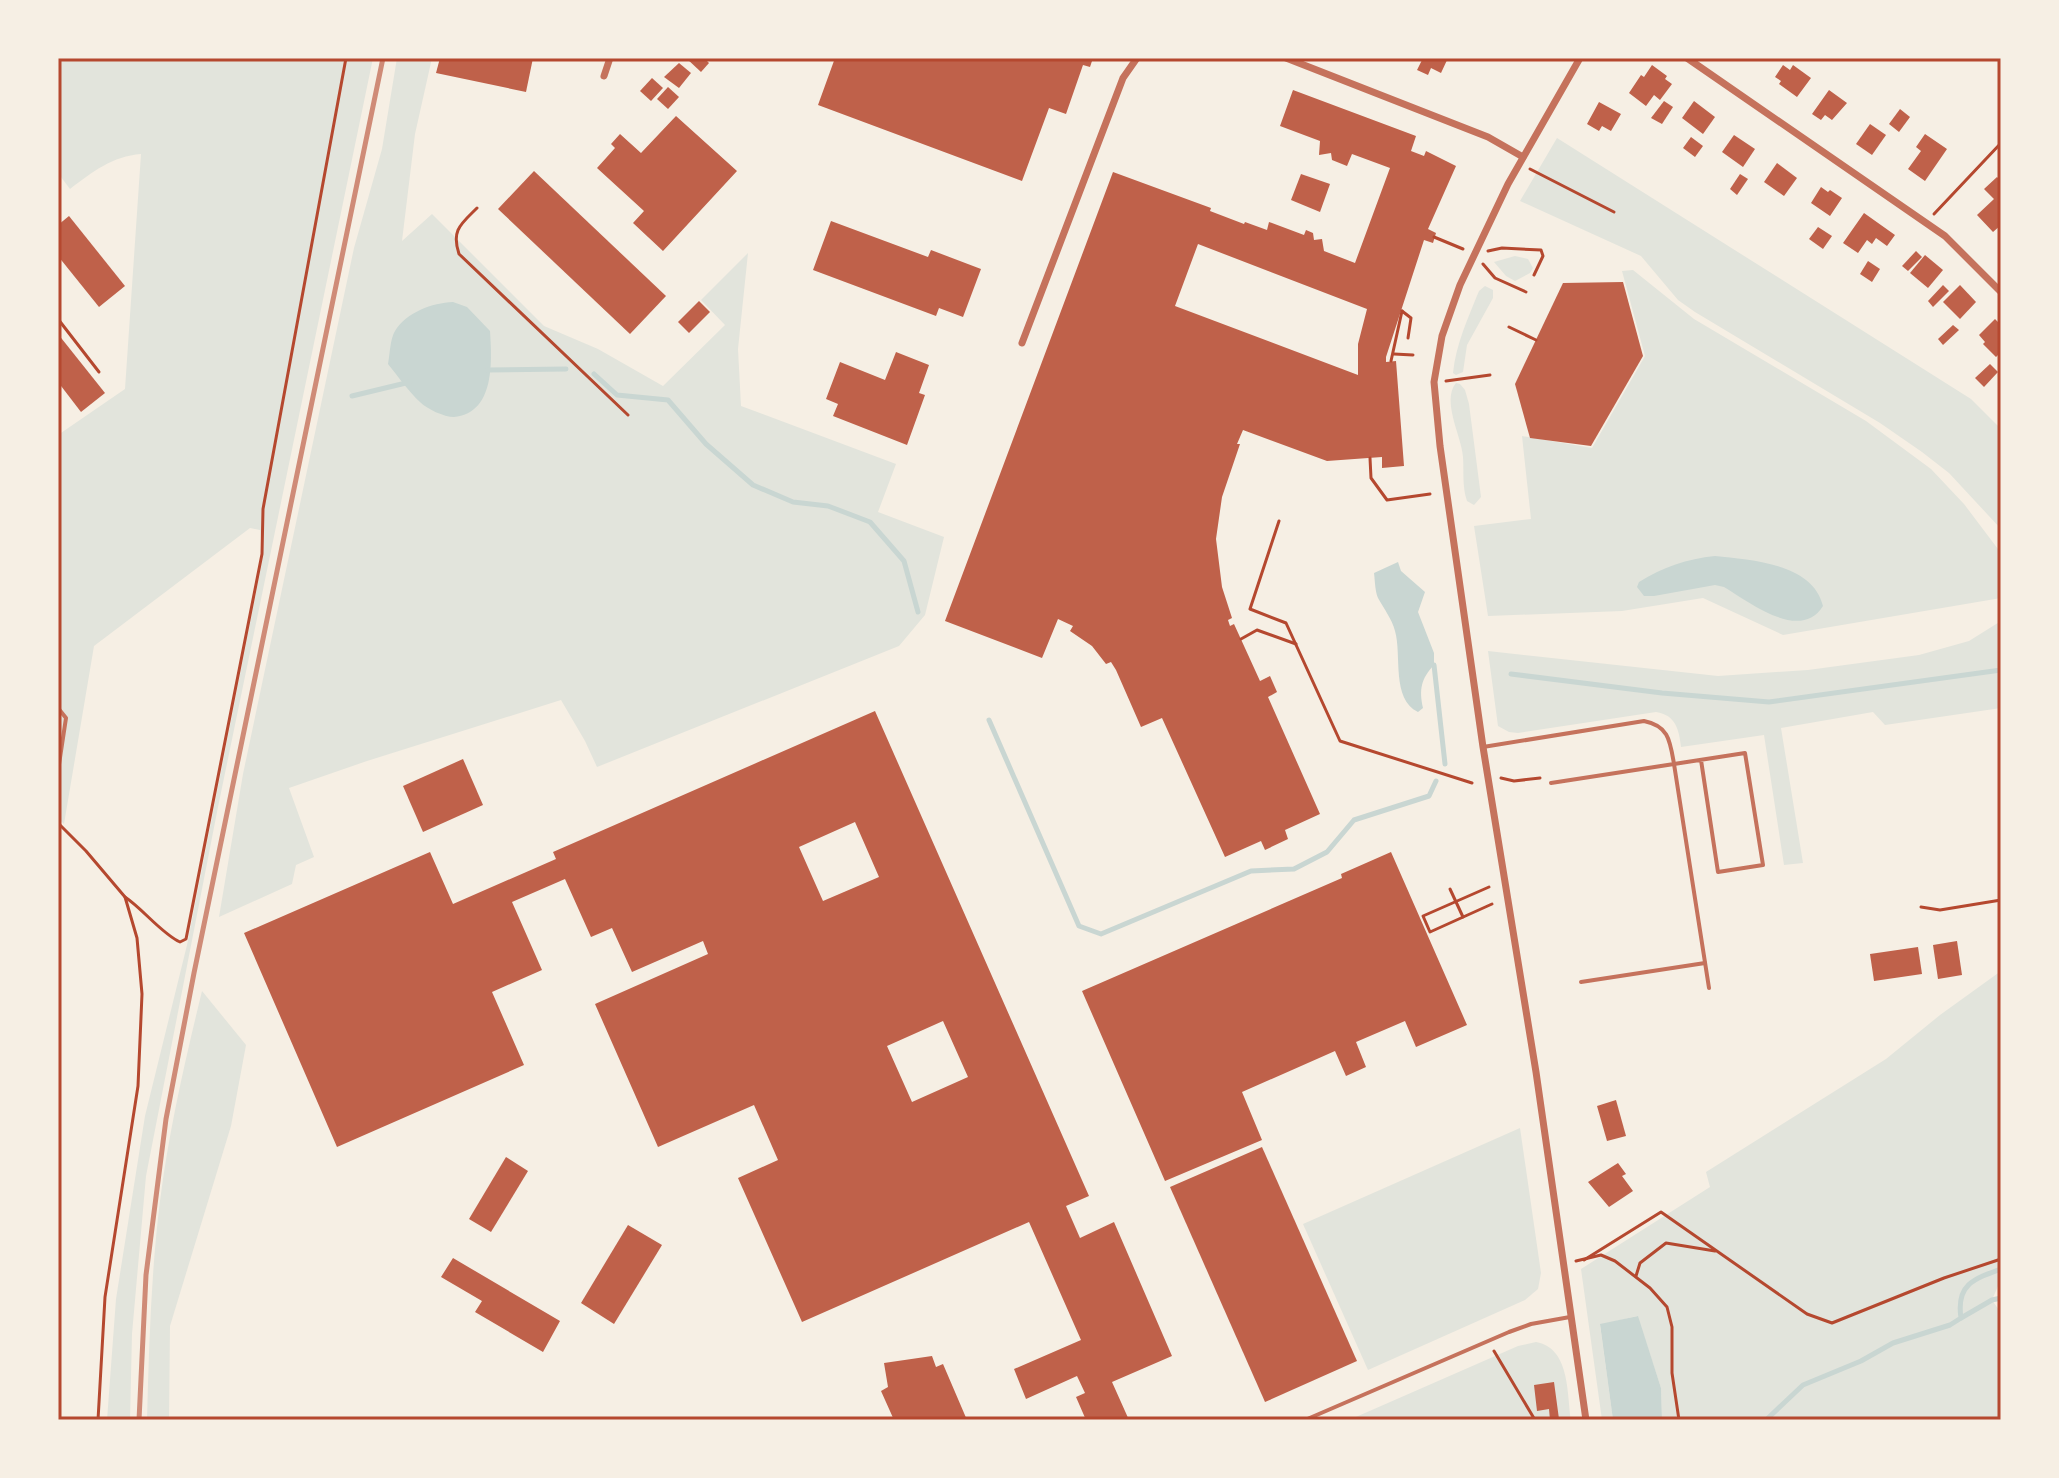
<svg xmlns="http://www.w3.org/2000/svg" width="2059" height="1478" viewBox="0 0 2059 1478" font-family="'Space Grotesk',sans-serif">
	<rect width="100%" height="100%" fill="#f6efe4"/>
	<g fill="#e2e4dc">
		<path d="M58,58h315l-155,749 -72,369 -14,158 -2,86h-23l9,-121 29,-183 42,-171 76,-388 -3,-27 -10,-2 -156,118 -30,178 -6,-6v-383l67,-46 16,-235c-28,2 -49,18 -71,35l-12,-16z"/>
		<path d="M397,58h35l-17,76 -13,107 30,-27 112,112 54,23 65,37 62,-61 -24,-25 47,-47 -10,96 3,57 155,58 -18,48 66,25 -19,78 -26,31 -302,121 -12,-26 -24,-41 -194,61 -78,27 25,69 -18,8 -4,19 -73,33 24,-143 111,-526 28,-99z"/>
		<path d="M1557,138l414,261 30,30v100l-52,-56 -27,-21 -42,-29 -185,-111 -17,-12 -37,-44 -121,-55z"/>
		<path d="M1515,256l13,3 5,9 -3,5 -15,8 -9,-5 -12,-14z"/>
		<path d="M1633,270l61,49 172,102 65,48 33,35 37,49v45l-218,37 -80,-37 -81,13 -134,5 -14,-90 57,-7 -9,-83 70,12 53,-92 -23,-85z"/>
		<path d="M1485,286l8,4v8l-26,47 -4,27 -7,3 -3,-2c3,-29 15,-55 26,-82z"/>
		<path d="M1456,383l4,1 5,6 4,14 12,93 -7,8 -7,-4c-5,-15 -3,-29 -4,-44 -1,-20 -22,-56 -7,-74z"/>
		<path d="M2001,621v87l-116,17 -12,-13 -92,16 22,135 -19,2 -20,-130 -83,12c-2,-17 -5,-32 -25,-35l-138,21 -9,-1 -11,-6 -10,-75 230,25 90,-6 111,-15 50,-14z"/>
		<path d="M2001,971v313l-3,2 -6,14 9,13v107h-339l-1,-32 -24,-72 -37,9 13,95h-11l-21,-151 129,-82 -4,-15 180,-113 54,-44z"/>
		<path d="M202,991l44,54 -15,81 -61,200 -1,94h-22c2,-73 4,-147 13,-219 9,-71 25,-140 42,-210z"/>
		<path d="M1520,1128l21,145 -3,16 -13,11 -157,70 -65,-146z"/>
		<path d="M1536,1342c34,6 31,51 35,78h-222l169,-74z"/>
	</g>
	<g fill="#c9d6d2">
		<path d="M453,302l14,5 23,24c2,31 5,82 -36,86 -10,0 -27,-8 -34,-15 -12,-11 -22,-26 -32,-38 2,-10 2,-25 7,-33 12,-19 37,-28 58,-29z"/>
		<path d="M1715,556c36,4 98,7 108,50 -23,37 -75,-5 -99,-19l-9,-2 -61,11h-10l-7,-9 2,-5c24,-15 48,-23 76,-26z"/>
		<path d="M1398,562l3,9 24,21 -7,20 16,41v12c-13,14 -15,24 -11,43l-5,4c-27,-13 -16,-57 -23,-81 -3,-12 -11,-22 -17,-33 -3,-7 -3,-17 -4,-25z"/>
		<path d="M1638,1316l23,72 1,32h-49l-13,-96z"/>
	</g>
	<g fill="none" stroke-linecap="round" stroke-linejoin="round">
		<g stroke="#c9d6d2" stroke-width="5">
			<path d="M487,370l79,-1"/>
			<path d="M594,374l23,21 51,5 38,44 47,41 40,17 35,4 42,16 34,39 14,51"/>
			<path d="M352,396l58,-14"/>
			<path d="M1434,665l11,99"/>
			<path d="M1511,674l151,19 107,9 232,-32"/>
			<path d="M989,720l90,206 22,8 150,-63 43,-2 33,-17 27,-32 75,-24 7,-15"/>
			<path d="M1961,1318l31,-18 9,-2"/>
			<path d="M1766,1420l37,-35 58,-24 32,-18 57,-18 11,-7c-5,-33 12,-39 40,-49"/>
		</g>
	</g>
	<g fill="#bf614a" fill-rule="evenodd">
		<path d="M440,58h93l-7,34 -90,-19z"/>
		<path d="M686,58h18l5,5 -8,9z"/>
		<path d="M835,58l88,2 170,-2 -3,9 -7,-2 -17,49 -17,-6 -27,73 -204,-76z"/>
		<path d="M1423,58h25l-7,15 -10,-5 -3,7 -11,-5z"/>
		<path d="M679,63l12,10 -12,15 -15,-11z"/>
		<path d="M1652,65l15,11 -2,3 7,5 -12,16 -6,-5 -8,11 -17,-13 12,-18 3,2z"/>
		<path d="M1783,65l7,5 3,-5 18,13 -14,19 -18,-13 2,-3 -6,-4z"/>
		<path d="M652,78l11,10 -12,13 -11,-10z"/>
		<path d="M668,87l11,10 -11,12 -11,-10z"/>
		<path d="M1293,90l123,46 -5,15 13,5 2,-5 30,15 -28,63 8,4 -3,10 -9,-3 -38,117v5l10,-1 8,105 -22,2v-11l-55,4 -84,-31 -6,14h3l-18,53 -6,42 6,48 10,31 -4,2 2,6 4,-2 26,57 10,-5 7,16 -9,5 52,117 -35,16 3,9 -23,11 -4,-9 -36,16 -63,-139 -21,9 -25,-57 -5,-8 -5,2 -14,-18 -22,-15 3,-5 -15,-7 -16,39 -97,-37 168,-449 98,36 -1,3 34,13 1,-2 22,8 2,-8 35,13 2,-5 7,3 1,7 8,-1 2,12 31,12 35,-95 -38,-14 -5,12 -15,-6 -1,-7 -12,2 1,-14 -40,-15zM1198,244l169,65 -9,35v31l-183,-69z"/>
		<path d="M1829,90l18,13 -15,17 -7,-5 -4,5 -9,-6z"/>
		<path d="M1664,101l9,6 -11,17 -11,-6z"/>
		<path d="M1694,101l21,16 -12,17 -21,-16z"/>
		<path d="M1599,102l22,12 -10,17 -9,-5 -3,5 -12,-7z"/>
		<path d="M1900,109l10,8 -11,15 -10,-8z"/>
		<path d="M676,116l61,55 -74,80 -30,-28 11,-12 -47,-43 18,-20 -4,-4 9,-10 21,19z"/>
		<path d="M1870,124l16,11 -14,20 -16,-11z"/>
		<path d="M1925,134l22,15 -22,32 -17,-12 13,-18 -5,-4z"/>
		<path d="M1734,135l21,14 -12,18 -21,-15z"/>
		<path d="M1691,137l12,9 -8,11 -12,-9z"/>
		<path d="M1777,163l20,15 -13,18 -20,-14z"/>
		<path d="M534,171l132,125 -36,38 -132,-125z"/>
		<path d="M1301,174l29,10 -10,28 -29,-12z"/>
		<path d="M1740,174l8,5 -11,16 -7,-6z"/>
		<path d="M1997,177l4,4v44l-8,7 -16,-17 17,-16 -10,-10z"/>
		<path d="M1821,187l7,5 2,-2 12,8 -12,18 -19,-13z"/>
		<path d="M1864,213l31,22 -8,11 -11,-8 -4,6 -5,-4 -9,13 -15,-10z"/>
		<path d="M69,216l56,70 -26,21 -41,-51v-31z"/>
		<path d="M831,221l97,36 3,-7 50,19 -18,48 -24,-9 -3,8 -123,-46z"/>
		<path d="M1818,227l14,9 -9,13 -14,-10z"/>
		<path d="M1916,251l6,6 -14,14 -6,-5z"/>
		<path d="M1925,255l18,15 -15,18 -18,-15z"/>
		<path d="M1868,261l12,8 -8,13 -12,-8z"/>
		<path d="M1623,282l20,74 -52,90 -61,-8 -15,-54 48,-101z"/>
		<path d="M1943,285l6,6 -16,16 -5,-6z"/>
		<path d="M1960,285l16,17 -16,17 -17,-17z"/>
		<path d="M699,301l11,11 -21,21 -11,-11z"/>
		<path d="M1995,319l6,6v27l-5,5 -13,-13 2,-2 -6,-7z"/>
		<path d="M1953,325l6,5 -16,15 -5,-6z"/>
		<path d="M58,334l47,59 -24,19 -23,-30z"/>
		<path d="M896,352l33,13 -10,28 6,2 -18,50 -74,-29 5,-12 -12,-5 14,-37 45,18z"/>
		<path d="M1990,364l8,8 -14,15 -9,-9z"/>
		<path d="M875,711l214,485 -23,10 14,32 34,-16 58,134 -60,26 17,38h-43l-10,-23 9,-4 -8,-17 -51,23 -12,-30 67,-29 -52,-118 -227,100 -64,-144 40,-18 -24,-55 -96,42 -63,-143 113,-50 -5,-13 -71,31 -20,-44 -21,9 -26,-58 -53,23 30,68 -50,22 32,73 -187,82 -93,-214 186,-81 23,52 103,-45 -3,-7zM855,822l24,55 -56,24 -24,-54zM943,1021l25,56 -56,25 -25,-56z"/>
		<path d="M463,759l20,46 -60,27 -20,-46z"/>
		<path d="M1391,852l76,173 -51,22 -11,-26 -49,21 10,25 -20,9 -11,-25 -93,41 20,48 -97,41 -83,-190 260,-113 -1,-4z"/>
		<path d="M1957,941l5,34 -24,4 -5,-34z"/>
		<path d="M1918,947l4,27 -48,7 -4,-27z"/>
		<path d="M1616,1100l10,36 -19,5 -10,-35z"/>
		<path d="M1262,1147l95,214 -92,41 -95,-215z"/>
		<path d="M506,1157l22,14 -37,61 -22,-13z"/>
		<path d="M1618,1163l8,11 -4,2 11,15 -24,16 -21,-25z"/>
		<path d="M628,1225l34,20 -48,79 -33,-21z"/>
		<path d="M453,1258l107,63 -17,31 -68,-40 7,-11 -41,-24z"/>
		<path d="M932,1356l4,11 7,-3 24,56h-73l-13,-29 7,-4 -4,-24z"/>
		<path d="M1554,1382l5,37 -9,1 -1,-11 -12,2 -3,-26z"/>
	</g>
	<g fill="none" stroke-linecap="round" stroke-linejoin="round">
		<g stroke="#b5482f" stroke-width="3">
			<path d="M1530,169l84,43"/>
			<path d="M477,208c-16,16 -26,22 -18,46l169,161"/>
			<path d="M1934,214l67,-71"/>
			<path d="M1434,237l29,12"/>
			<path d="M1488,251l14,-3 39,2 2,6 -9,19"/>
			<path d="M1483,264l12,14 31,14"/>
			<path d="M1402,311l9,7 -3,20"/>
			<path d="M58,319l41,53"/>
			<path d="M1509,327l27,13"/>
			<path d="M1394,354l19,1"/>
			<path d="M1391,361l11,-50"/>
			<path d="M1446,381l44,-6"/>
			<path d="M1370,458l1,20 16,22 43,-6"/>
			<path d="M1279,521l-29,88 36,14 54,118 132,42"/>
			<path d="M1241,639l16,-9 39,14"/>
			<path d="M1501,778l13,3 26,-3"/>
			<path d="M58,823l28,28 39,46 12,41 5,56 -4,92 -33,211 -7,123"/>
			<path d="M1489,887l-66,29 7,16 62,-28"/>
			<path d="M1450,889l13,28"/>
			<path d="M125,897c18,12 37,37 55,45l6,-3 76,-385 1,-45 83,-451"/>
			<path d="M1921,907l19,3 61,-10"/>
			<path d="M1584,1260l77,-48 146,102 25,9 112,-45 57,-19"/>
			<path d="M1576,1261l25,-6 14,6 35,27 17,19 5,20v46l7,47"/>
			<path d="M1636,1276l4,-13 26,-20 49,8"/>
			<path d="M1494,1351l41,69"/>
		</g>
		<g stroke="#c5725c" stroke-width="4">
			<path d="M58,708l8,10 -8,53"/>
			<path d="M1483,747l161,-26c25,5 26,20 30,43l-123,19"/>
			<path d="M1701,760l17,112 45,-7 -18,-112 -71,11 35,224"/>
			<path d="M1581,982l124,-19"/>
			<path d="M1305,1420l204,-88 22,-8 39,-7"/>
		</g>
		<g stroke="#c5725c" stroke-width="7">
			<path d="M1286,58l202,79 35,20"/>
			<path d="M1580,58l-72,126 -48,101 -18,51 -8,46 6,64 43,301 53,325 50,348"/>
			<path d="M1687,58l258,178 56,56"/>
			<path d="M604,76l6,-18"/>
			<path d="M1022,343l101,-265 14,-20"/>
		</g>
		<path stroke="#cf8b77" stroke-width="5" d="M139,1420l7,-145 20,-156 28,-146 189,-915"/>
	</g>
	<rect width="2059" height="1478" fill="none" stroke="#f6efe4" stroke-width="120"/>
	<rect x="60" y="60" width="1939" height="1358" fill="none" stroke="#b5482f" stroke-width="3"/>
</svg>
